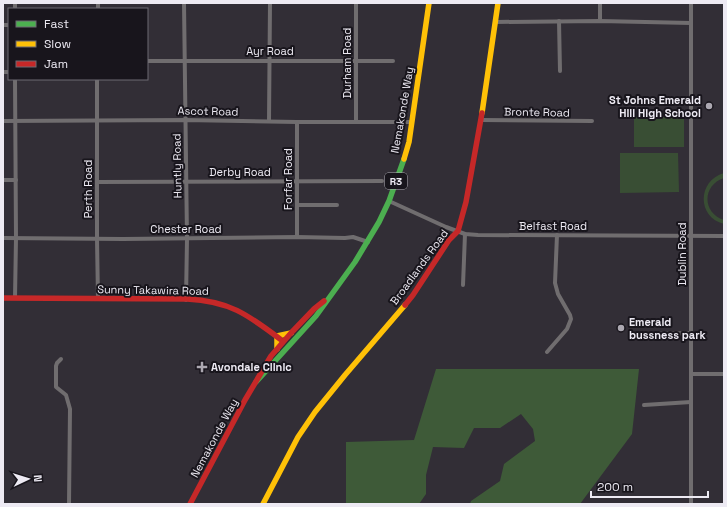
<svg xmlns="http://www.w3.org/2000/svg" width="727" height="507" viewBox="0 0 727 507" font-family="'Space Grotesk',sans-serif">
	<rect width="100%" height="100%" fill="#322e36"/>
	<g fill="#394e34">
		<rect x="634" y="117" width="50" height="30"/>
		<path d="M620,153h58l1,39 -59,1z"/>
		<path d="M724,173v5c-22,7 -22,35 0,42v4c-27,-7 -27,-43 0,-51z"/>
	</g>
	<path fill="#3e5a38" d="M436,369h203l-7,65 -52,70h-110l1,-3 29,-20 4,-17 31,-23 -2,-12 -12,-15 -21,14h-26l-10,20 -31,-1 -7,28v19l-7,10h-73v-62l68,-2z"/>
	<g fill="none" stroke-linecap="round" stroke-linejoin="round">
		<g stroke="#706d6f" stroke-width="4">
			<path d="M15,3v6"/>
			<path d="M184,3l3,236 -1,61"/>
			<path d="M600,3v18"/>
			<path d="M98,9v-6"/>
			<path d="M559,21l1,50"/>
			<path d="M496,22l104,-1 91,2"/>
			<path d="M3,25h6"/>
			<path d="M147,61h246"/>
			<path d="M3,72h6"/>
			<path d="M15,79l1,159 -1,60"/>
			<path d="M97,79v160l1,60"/>
			<path d="M481,120l111,1"/>
			<path d="M3,121l182,-1 112,2h115"/>
			<path d="M269,121l1,-118"/>
			<path d="M356,122v-119"/>
			<path d="M3,180h13"/>
			<path d="M97,182l285,-1"/>
			<path d="M389,201l57,26 19,7 13,1 246,1"/>
			<path d="M297,205h40"/>
			<path d="M297,237v-115"/>
			<path d="M3,238l120,1 174,-2 48,1 8,-1 15,5"/>
			<path d="M463,285l2,-51"/>
			<path d="M648,334l44,-1"/>
			<path d="M547,352l20,-23 4,-10 -1,-4 -12,-21 -3,-11 2,-48"/>
			<path d="M61,359l-4,4 -1,3v21l10,8 4,14 -1,95"/>
			<path d="M691,374h33"/>
			<path d="M644,405l47,-3"/>
			<path d="M691,504v-501"/>
		</g>
		<path stroke="#4caf50" stroke-width="5.5" d="M256,382l60,-66 39,-54 24,-40 10,-21 15,-42"/>
		<g stroke="#ffc107" stroke-width="5.5">
			<path d="M482,113l16,-110"/>
			<path d="M404,159l5,-17 20,-139"/>
			<path d="M277,349v-13l14,-3"/>
			<path d="M263,504l35,-67 17,-25 30,-37 60,-70"/>
		</g>
		<g stroke="#c62828" stroke-width="5.5">
			<path d="M3,298l184,1c42,2 60,15 93,40"/>
			<path d="M405,305l8,-10 36,-55 9,-9 8,-29 16,-89"/>
			<path d="M190,504l55,-104 26,-44 20,-23 23,-24 10,-8"/>
		</g>
	</g>
	<g fill="#aca8b1" stroke="#18151c" stroke-width="1.5">
		<circle cx="709" cy="106" r="4"/>
		<circle cx="621" cy="328" r="4"/>
		<path d="M200 361h4v4h4v4h-4v4h-4v-4h-4v-4h4z"/>
	</g>
	<g text-anchor="middle" dominant-baseline="central" stroke-width="4" stroke-linejoin="round" paint-order="stroke">
		<rect fill="#18151c" stroke="#adaab2" stroke-width="1" x="385" y="173" width="22" height="16" rx="3"/>
		<g font-size="10" font-weight="bold" fill="#edeaf3">
			<text x="396" y="181">R3</text>
		</g>
		<g font-size="11" fill="#edeaf3" stroke="#18151c">
			<text x="270" y="51">Ayr Road</text>
			<text transform="translate(347 63) rotate(-90)">Durham Road</text>
			<text transform="translate(402 110) rotate(-80)">Nemakonde Way</text>
			<text transform="translate(208 111) rotate(1)">Ascot Road</text>
			<text transform="translate(537 112) rotate(1)">Bronte Road</text>
			<text transform="translate(177 166) rotate(-91)">Huntly Road</text>
			<text x="240" y="172">Derby Road</text>
			<text transform="translate(288 179) rotate(-90)">Forfar Road</text>
			<text transform="translate(88 189) rotate(-90)">Perth Road</text>
			<text x="553" y="226">Belfast Road</text>
			<text x="186" y="229">Chester Road</text>
			<text transform="translate(682 254) rotate(-90)">Dublin Road</text>
			<text transform="translate(419 267) rotate(-54)">Broadlands Road</text>
			<text transform="translate(153 290) rotate(1)">Sunny Takawira Road</text>
			<text transform="translate(214 438) rotate(-62)">Nemakonde Way</text>
		</g>
		<g font-size="11" font-weight="bold" fill="#edeaf3" stroke="#18151c" text-anchor="start">
			<text x="701" y="100" text-anchor="end">St Johns Emerald<tspan x="701" dy="13">Hill High School</tspan></text>
			<text x="629" y="322">Emerald<tspan x="629" dy="13">bussness park</tspan></text>
			<text x="211" y="367">Avondale Clinic</text>
		</g>
	</g>
	<rect width="727" height="507" fill="none" stroke="#edeaf3" stroke-width="8"/>
	<rect x="8" y="8" width="140" height="72" fill="#18151c" stroke="#6d6a72"/>
	<rect x="16" y="21" width="20" height="6" fill="#4caf50" stroke="#6d6a72"/>
	<text x="44" y="28" font-size="12" fill="#edeaf3">Fast</text>
	<rect x="16" y="41" width="20" height="6" fill="#ffc107" stroke="#6d6a72"/>
	<text x="44" y="48" font-size="12" fill="#edeaf3">Slow</text>
	<rect x="16" y="61" width="20" height="6" fill="#c62828" stroke="#6d6a72"/>
	<text x="44" y="68" font-size="12" fill="#edeaf3">Jam</text>
	<g transform="translate(28 479) rotate(86)" stroke="#18151c" stroke-width="3" paint-order="stroke">
	<path d="M0-3L7 15L0 10L-7 15Z" fill="#edeaf3"/>
	<text y="-6" font-size="11" font-weight="bold" text-anchor="middle" fill="#edeaf3">N</text>
	</g>
	<path d="M591 491v6h117v-6" fill="none" stroke="#edeaf3" stroke-width="2"/>
	<text x="597" y="491" font-size="12" fill="#edeaf3" stroke="#18151c" stroke-width="3" paint-order="stroke">200 m</text>
</svg>
